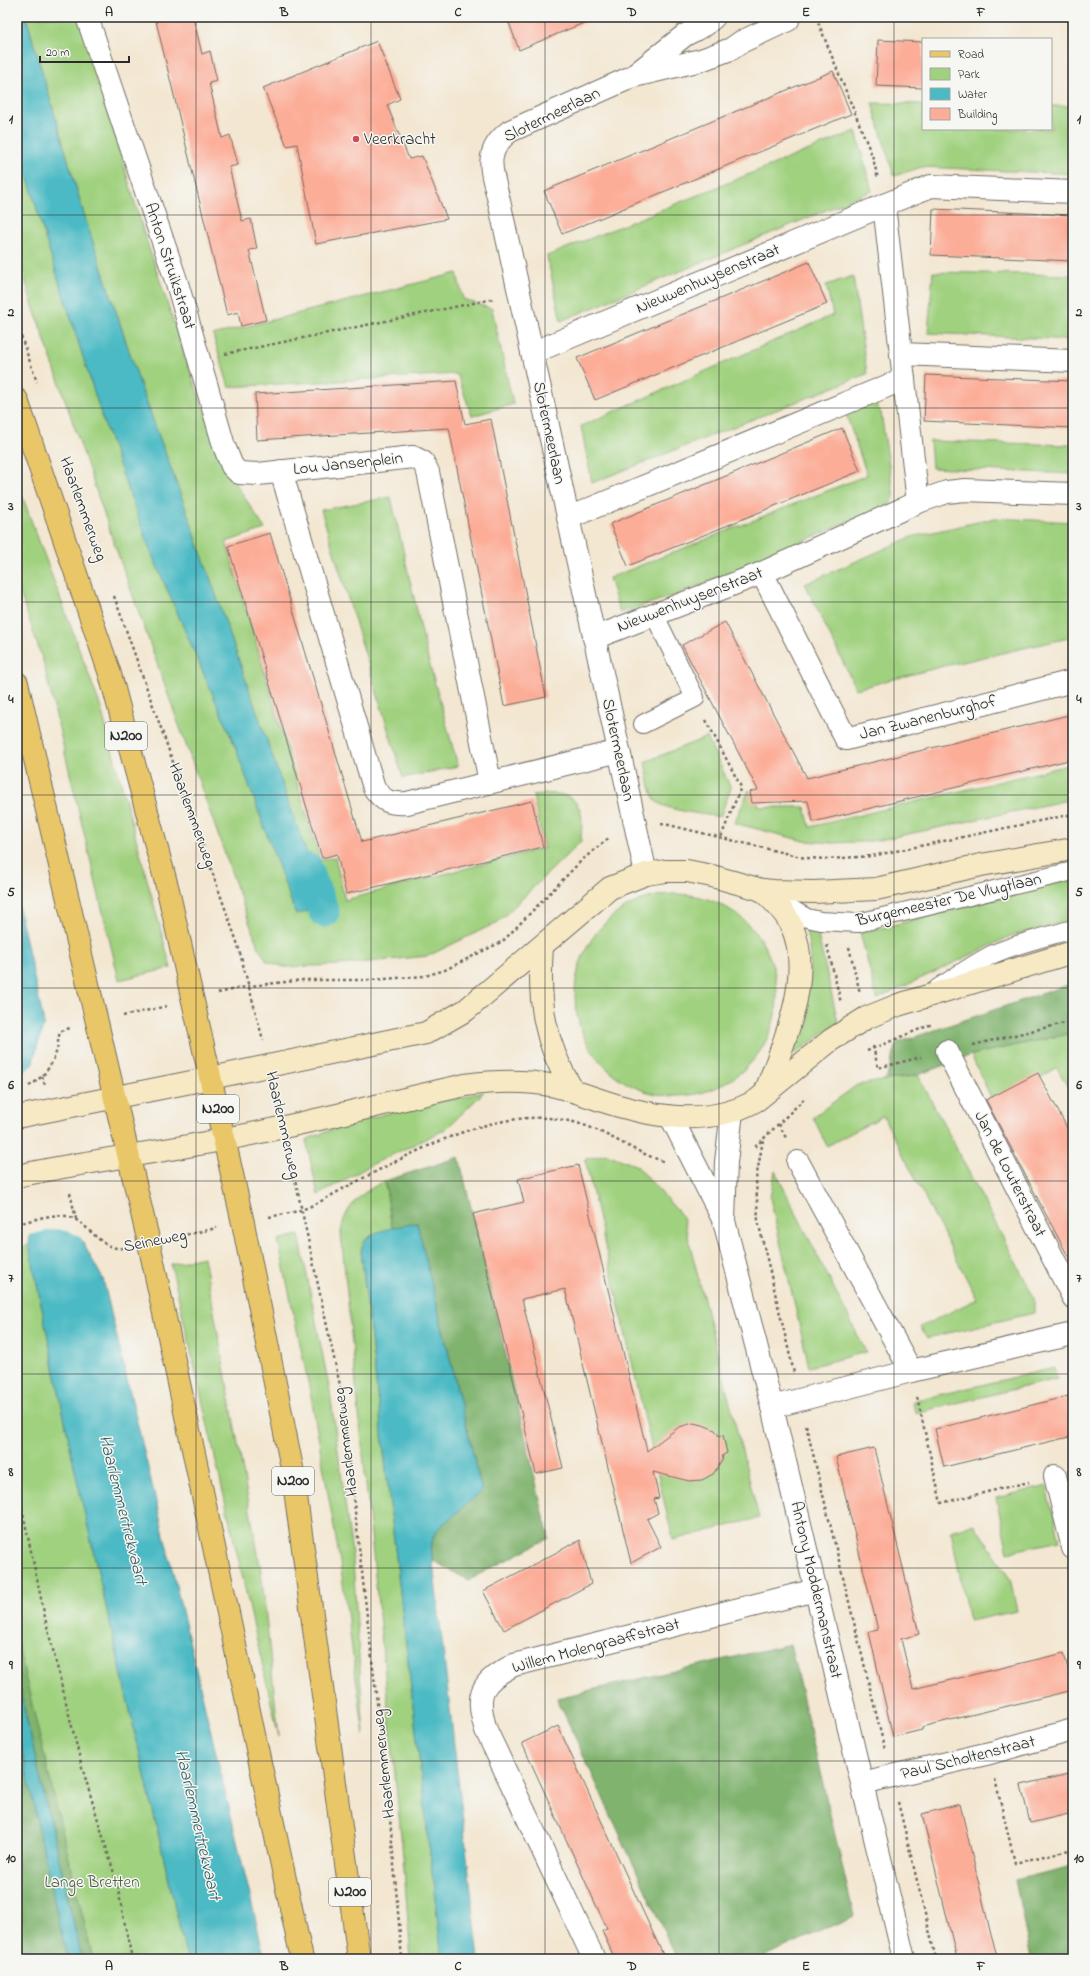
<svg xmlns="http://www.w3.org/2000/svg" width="1090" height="1976" viewBox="0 0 1090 1976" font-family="'Indie Flower',sans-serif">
	<rect width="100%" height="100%" fill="#f6f6f2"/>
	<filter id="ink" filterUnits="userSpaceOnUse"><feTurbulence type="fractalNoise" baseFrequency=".025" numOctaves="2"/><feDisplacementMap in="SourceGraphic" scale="8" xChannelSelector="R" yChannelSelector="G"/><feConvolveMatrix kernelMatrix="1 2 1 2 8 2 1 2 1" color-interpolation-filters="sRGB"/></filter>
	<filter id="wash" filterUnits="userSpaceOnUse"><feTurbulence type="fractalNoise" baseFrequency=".012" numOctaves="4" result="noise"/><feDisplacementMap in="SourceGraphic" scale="16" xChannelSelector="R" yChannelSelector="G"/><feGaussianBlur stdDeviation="0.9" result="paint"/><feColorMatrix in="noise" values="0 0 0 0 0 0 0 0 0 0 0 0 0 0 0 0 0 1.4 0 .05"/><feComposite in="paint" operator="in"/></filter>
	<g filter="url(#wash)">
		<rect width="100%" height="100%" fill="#f3e7d2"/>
		<g fill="#a0d17f" stroke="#667e55">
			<path d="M26,17h54l63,213 49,147 33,90 40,62 -39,13 94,318 15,-3 10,43 199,-52 -11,-53c18,-2 42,-5 48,18 2,8 0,20 0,28l-83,81 -70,34 -88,9 -56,2 -17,-6 -9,-14 -145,-407 -83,-243 -13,-47v-110l28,97 58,183 47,130 83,191 23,61 62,106 6,-2 -136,-391 -46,-125 -56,-169z"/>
			<path d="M872,103l51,1v25h128v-23h22v68l-151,-7 -28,9z"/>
			<path d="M856,131l16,60 -311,130 -14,-65z"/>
			<path d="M933,272l140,3v65l-145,-7z"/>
			<path d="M457,273l6,26 29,10 21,95 -41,12 -15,-42 -228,13 -16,-52z"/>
			<path d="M853,276l14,98 -275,109 -11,-57 252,-111 -7,-30z"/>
			<path d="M867,403l9,2 5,8 13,85 -4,6 -211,90 -59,19 -11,-35 258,-103 -22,-64z"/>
			<path d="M930,441l143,4v29l-141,-6z"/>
			<path d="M17,482l83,223 71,263 -52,12 -76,-319 -26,-77z"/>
			<path d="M391,497l36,158 31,111 -55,12 -82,-268z"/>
			<path d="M995,518l78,4v115l-133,30 -84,22 -51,-105 106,-47z"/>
			<path d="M707,737l24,51 -11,29c-15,-3 -54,-6 -64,-16 -6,-7 -9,-30 -11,-39z"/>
			<path d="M1073,764v35l-193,41 -21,2 -27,1 -28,-2 -70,-18 15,-33 11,17h45l5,20z"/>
			<path d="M1073,878v42l-62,16 -134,63 -17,-67 14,-2z"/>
			<circle cx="676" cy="995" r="101"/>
			<path d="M808,928l9,3 21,91 -42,31 -5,-2c11,-39 26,-79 15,-120z"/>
			<path d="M1073,1033v63l-16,-28 -63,36 -23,-49z"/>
			<path d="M918,1075l116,222v16l-107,25 -7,-11 57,-28 -94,-183 -56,30 -14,-29 44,-32z"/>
			<path d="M484,1092l-38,37 -75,36 -53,30 -12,-55c56,-25 118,-34 178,-48z"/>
			<path d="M607,1154l30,12 46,51 76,301 -86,22 -88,-381z"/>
			<path d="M775,1171l91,181 -57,15 -39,-169z"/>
			<path d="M385,1181l7,47c-16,5 -26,5 -31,23l81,708h-31l-8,-103 -62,-623c3,-27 21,-41 44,-52z"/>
			<path d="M299,1235l31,157 23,169 11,174 -24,-173 -29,-166 -33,-156z"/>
			<path d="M29,1245l48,235 110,479h-170v-710z"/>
			<path d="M204,1257l57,314 18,166 -108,-473z"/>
			<path d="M1054,1368l3,11 -142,34 -2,-12z"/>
			<path d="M1047,1486l13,55 -52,11 -12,-54z"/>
			<path d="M974,1524l36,54 7,33 -48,10 -18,-90z"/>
		</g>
		<g fill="#80b36e" stroke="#566f4c">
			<path d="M1073,983v50l-102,22 -53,20 -32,5 11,-37z"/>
			<path d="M459,1157l90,381 -81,42 -36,-20c-1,-13 -1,-21 6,-32l44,-37 -65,-268 -25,5 -7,-47z"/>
			<path d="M17,1641l6,26 70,292h-11l-65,-281z"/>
			<path d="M790,1644l64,272 -96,43h-81l-120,-261z"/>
			<path d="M17,1727l44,205 7,27h-51z"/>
			<path d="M1073,1866v93h-42l-16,-79z"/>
		</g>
		<g fill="#4bbac4" stroke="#3b7278">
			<path d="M17,17h9l60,204 56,169 46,125 137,391 -29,9 -63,-174 -83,-191 -47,-130 -58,-183 -28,-97z"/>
			<path d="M17,899l27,124 -11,39 35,154 35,63 162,680h-78l-110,-479 -48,-235 1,-10 -13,-64z"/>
			<path d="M417,1223l65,268 -43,37 -5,7 -3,11 48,413h-37l-81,-708c1,-3 2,-7 3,-9 8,-13 39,-16 53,-19z"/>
			<path d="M17,1678l65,281h-14l-7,-27 -44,-205z"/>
		</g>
		<path fill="#f3e7d2" d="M35,1063l35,152 14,25 -13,-8 -15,-3 -28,6 -11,-54v-106l5,-1z"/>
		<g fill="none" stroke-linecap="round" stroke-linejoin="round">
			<path stroke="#4bbac4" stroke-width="31" d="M307,868l17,44"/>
		</g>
		<g id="blocks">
			<g fill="#fcad98">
				<path d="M155,17h38l9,37 8,-3 7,30 -8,2 13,55 8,-3 8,30 -9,2 13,54 9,-2 6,30 -8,1 17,70 -25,6 -3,-14 -11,3z"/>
				<path d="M507,17h91l-79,33z"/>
				<path d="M878,40l45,2v46l-47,-2z"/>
				<path d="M377,41l23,58 -13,6 22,54 13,-3 25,63 -131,25 -19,-100 -10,2 -24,-58z"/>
				<path d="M833,71l18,43 -289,120 -18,-43z"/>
				<path d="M933,209l140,6v46l-142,-6z"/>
				<path d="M809,262l18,42 -232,96 -18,-42z"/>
				<path d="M926,375l147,6v47l-149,-7z"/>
				<path d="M456,381l9,43 26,-5 55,278 -42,9 -55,-278 -192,12 -2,-46z"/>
				<path d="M842,428l18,43 -232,95 -18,-42z"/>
				<path d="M270,533l92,309 170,-41 11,46 -197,47 -9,-40 -15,4 -94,-312z"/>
				<path d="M725,622l82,156 266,-64v45l-260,63 -5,-21 -57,2 -2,-11 9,-2 -76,-145z"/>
				<path d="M1038,1073l35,66v127l-87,-166z"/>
				<path d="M578,1165l69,286 32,-24 14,-4 10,2 12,5 4,6 4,-1 4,18 -4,2 -1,6 -9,13 -11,6 -13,1 -36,-9 6,26 -5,1 4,14 -11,6 14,28 -30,16 -66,-274 -43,10 41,169 -27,6 -63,-260 51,-12 -6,-23z"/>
				<path d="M1073,1395v41l-129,31 -9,-38z"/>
				<path d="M874,1448l45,186 -18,5 12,50 151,-36 9,37 -151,37v3l-29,7 -24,-105 9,-2 -42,-173z"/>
				<path d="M580,1540l11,44 -87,46 -21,-39z"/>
				<path d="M558,1726l35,77 72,156h-50l-13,-28 5,-2 -85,-186z"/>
				<path d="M1073,1773v40l-43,10 -9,-38z"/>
				<path d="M960,1804l31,131 7,24h-41l-35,-145z"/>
			</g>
		</g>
	</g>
	<g filter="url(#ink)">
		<use href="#blocks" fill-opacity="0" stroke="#716d65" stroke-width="1"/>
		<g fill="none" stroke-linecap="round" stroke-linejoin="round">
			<defs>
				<g id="service">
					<path d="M643,724l52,-26 -41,-84"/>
					<path d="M777,901l30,17 14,3 37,2 215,-52"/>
					<path d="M937,989c18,-12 35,-24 54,-34 26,-12 55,-18 82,-26"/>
				</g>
				<g id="minor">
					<path d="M87,17l90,266 47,163 8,20 7,7 19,1 155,-17 10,5 5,10 62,310"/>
					<path d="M636,74l49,-39 20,-10 9,-8"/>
					<path d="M884,205l34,297"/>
					<path d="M532,353l352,-148 47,-19 142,6"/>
					<path d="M901,354l172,7"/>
					<path d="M281,471l93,317c10,14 16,16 33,15l212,-52"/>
					<path d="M568,518l336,-139"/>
					<path d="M762,573l84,166 227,-58"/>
					<path d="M594,638l168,-65 156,-71 29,-10 18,-2 108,4"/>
					<path d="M646,874l-147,-673c-7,-30 -17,-49 11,-70l124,-55 67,-16 30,-11 10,-7 47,-22"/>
					<path d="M947,1051l126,246"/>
					<path d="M798,1162l113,209"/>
					<path d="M772,1407l139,-36 162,-37"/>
					<path d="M1055,1476l18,72"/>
					<path d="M862,1783l128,-30 83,-23"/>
					<path d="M594,1959l-108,-229c-11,-36 -6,-48 28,-65l302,-75"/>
				</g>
				<g id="tertiary">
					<path d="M671,1117l53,104 48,186 132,552"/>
					<path d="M724,1220l2,-58 6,-50"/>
				</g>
				<g id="secondary">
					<path d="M762,890c10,10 23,21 29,35 24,49 -8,120 -26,168"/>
					<path d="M542,947c-4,55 2,96 31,144"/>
					<path d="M17,1117l194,-39 215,-45 40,-23 144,-122 36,-14 20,-3h21l25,5 50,14 12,1 40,1 62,-3 105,-24 92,-16"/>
					<path d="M17,1176c69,-15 139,-23 209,-37 80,-15 159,-36 239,-54 30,-4 60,-5 90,1 22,5 42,14 64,20 46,13 95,19 138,-6l74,-60 35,-22 32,-13 175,-53"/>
				</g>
				<g id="primary">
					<path d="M17,400l93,274 58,216 75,333 49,245 67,491"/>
					<path d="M17,683l132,560 153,716"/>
				</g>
			</defs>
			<use href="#service" stroke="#716d65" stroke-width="20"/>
			<use href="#minor" stroke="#716d65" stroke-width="24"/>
			<use href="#tertiary" stroke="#716d65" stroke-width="24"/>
			<use href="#secondary" stroke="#716d65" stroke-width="24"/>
			<use href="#primary" stroke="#716d65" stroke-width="24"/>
			<g stroke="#716d65" stroke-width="2.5" stroke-dasharray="3 3" stroke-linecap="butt">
				<path d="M816,17l57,141 5,21"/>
				<path d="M17,325l20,57"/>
				<path d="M225,354l268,-55"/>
				<path d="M114,596l123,346 26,98"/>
				<path d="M706,720l35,67 -20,50"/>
				<path d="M661,824l8,1 136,33 23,1 44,-3 201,-42"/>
				<path d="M827,945l14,58"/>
				<path d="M849,947l11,46"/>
				<path d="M218,993l32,-7 53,-6h67l55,-4 20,-6 58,-29 79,-81 28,-23"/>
				<path d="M123,1016l44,-10"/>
				<path d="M973,1045l100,-24"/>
				<path d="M873,1046l5,22 43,-11"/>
				<path d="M867,1051l65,-27"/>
				<path d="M42,1076l3,9"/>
				<path d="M29,1086c14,-8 24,-21 28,-37 1,-5 1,-12 3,-16 3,-4 7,-4 11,-5"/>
				<path d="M779,1124l7,14"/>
				<path d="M763,1140l-7,39 2,42 36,152"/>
				<path d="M755,1147l49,-48"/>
				<path d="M289,1152l52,238 48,417 13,152"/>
				<path d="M70,1193l6,26"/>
				<path d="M269,1217c10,-2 22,-4 32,-7 18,-6 35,-18 51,-26 62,-32 144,-79 217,-63 34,7 61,30 94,40"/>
				<path d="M17,1224c14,-3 34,-11 49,-8 22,4 33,35 57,32"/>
				<path d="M175,1237l42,-9"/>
				<path d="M917,1397l24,106 88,-21"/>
				<path d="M806,1425l79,325"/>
				<path d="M17,1485l29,137 36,145 34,113 16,79"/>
				<path d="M995,1779l20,84 58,-14"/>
				<path d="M898,1802l38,157"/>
			</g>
			<use href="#service" stroke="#fff" stroke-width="18"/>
			<use href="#minor" stroke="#fff" stroke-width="22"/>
			<use href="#tertiary" stroke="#fff" stroke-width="22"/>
			<use href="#secondary" stroke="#f6e9c3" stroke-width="22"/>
			<use href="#primary" stroke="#e9c769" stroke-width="22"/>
		</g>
	</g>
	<path fill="none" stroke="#2b2b2b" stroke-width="1" stroke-opacity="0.55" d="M196,17v1942M371,17v1942M545,17v1942M719,17v1942M894,17v1942M17,215h1056M17,408h1056M17,602h1056M17,795h1056M17,988h1056M17,1181h1056M17,1374h1056M17,1568h1056M17,1761h1056"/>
	<circle fill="#d1495b" stroke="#f6f6f2" stroke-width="1.5" cx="356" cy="139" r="4"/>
	<g text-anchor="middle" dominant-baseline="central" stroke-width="3" stroke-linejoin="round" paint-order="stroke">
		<g fill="#f6f6f2" stroke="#686867" stroke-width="1">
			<rect x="105" y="722" width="42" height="28" rx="3"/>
			<rect x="197" y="1095" width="42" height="28" rx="3"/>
			<rect x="272" y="1467" width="42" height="28" rx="3"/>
			<rect x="329" y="1878" width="42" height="28" rx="3"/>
		</g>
		<g font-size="16" font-weight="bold" fill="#2b2b2b">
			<text x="126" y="736">N200</text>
			<text x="218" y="1109">N200</text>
			<text x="293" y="1481">N200</text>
			<text x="350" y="1892">N200</text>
		</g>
		<g font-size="17" fill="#2b2b2b" stroke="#f6f6f2">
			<text transform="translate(552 115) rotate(-26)">Slotermeerlaan</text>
			<text transform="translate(170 266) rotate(72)">Anton Struikstraat</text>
			<text transform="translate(708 279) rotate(-23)">Nieuwenhuysenstraat</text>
			<text transform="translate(549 433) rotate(78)">Slotermeerlaan</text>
			<text transform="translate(348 464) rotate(-6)">Lou Jansenplein</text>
			<text transform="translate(83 509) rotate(70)">Haarlemmerweg</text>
			<text transform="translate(690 600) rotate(-21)">Nieuwenhuysenstraat</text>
			<text transform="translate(928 718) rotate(-14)">Jan Zwanenburghof</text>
			<text transform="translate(618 750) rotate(78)">Slotermeerlaan</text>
			<text transform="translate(192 815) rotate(70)">Haarlemmerweg</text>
			<text transform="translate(949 900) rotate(-13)">Burgemeester De Vlugtlaan</text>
			<text transform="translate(283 1125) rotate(77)">Haarlemmerweg</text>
			<text transform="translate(1010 1174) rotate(63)">Jan de Louterstraat</text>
			<text transform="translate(155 1241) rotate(-11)">Seineweg</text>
			<text transform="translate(346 1442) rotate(-97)">Haarlemmerweg</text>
			<text transform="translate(816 1590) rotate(77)">Antony Moddermanstraat</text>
			<text transform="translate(596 1646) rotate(-15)">Willem Molengraaffstraat</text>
			<text transform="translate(968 1758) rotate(-14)">Paul Scholtenstraat</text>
			<text transform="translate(384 1764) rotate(-96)">Haarlemmerweg</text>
		</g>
		<g font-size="17" fill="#2b2b2b" stroke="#f6f6f2" text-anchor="start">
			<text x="364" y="139">Veerkracht</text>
		</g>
		<g font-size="17" fill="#4e5d44" stroke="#f6f6f2">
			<text x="92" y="1882">Lange Bretten</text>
		</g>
		<g font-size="18" font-style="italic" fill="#365d61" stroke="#f6f6f2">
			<text transform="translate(122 1510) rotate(76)">Haarlemmertrekvaart</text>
			<text transform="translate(197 1825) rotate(77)">Haarlemmertrekvaart</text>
		</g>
	</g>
	<rect width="1090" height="1976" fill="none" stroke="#f6f6f2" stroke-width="44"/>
	<rect x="922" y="38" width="130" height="92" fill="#f6f6f2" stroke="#a5a5a2"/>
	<rect x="930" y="51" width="20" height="6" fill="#e9c769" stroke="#a5a5a2"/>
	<text x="958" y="58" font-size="12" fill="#2b2b2b">Road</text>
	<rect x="930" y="68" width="20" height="12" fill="#a0d17f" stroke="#a5a5a2"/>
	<text x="958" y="78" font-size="12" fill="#2b2b2b">Park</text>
	<rect x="930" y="88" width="20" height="12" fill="#4bbac4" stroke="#a5a5a2"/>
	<text x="958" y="98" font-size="12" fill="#2b2b2b">Water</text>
	<rect x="930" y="108" width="20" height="12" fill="#fcad98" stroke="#a5a5a2"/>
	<text x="958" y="118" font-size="12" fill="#2b2b2b">Building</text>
	<path d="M40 56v6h89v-6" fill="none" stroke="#2b2b2b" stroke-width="2"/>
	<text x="46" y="56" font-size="12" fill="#2b2b2b" stroke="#f6f6f2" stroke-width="3" paint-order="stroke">20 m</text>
	<rect x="22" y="22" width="1046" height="1932" fill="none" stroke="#2b2b2b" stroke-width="1.5"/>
	<g font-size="13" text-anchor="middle" font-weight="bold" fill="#2b2b2b">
		<text x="109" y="16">A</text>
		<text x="284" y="16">B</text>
		<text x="458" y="16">C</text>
		<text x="632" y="16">D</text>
		<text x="806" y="16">E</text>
		<text x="981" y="16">F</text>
		<text x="11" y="123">1</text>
		<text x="1079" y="123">1</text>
		<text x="11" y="316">2</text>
		<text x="1079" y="316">2</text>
		<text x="11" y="510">3</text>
		<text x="1079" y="510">3</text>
		<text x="11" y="703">4</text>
		<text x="1079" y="703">4</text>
		<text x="11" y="896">5</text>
		<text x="1079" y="896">5</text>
		<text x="11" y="1089">6</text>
		<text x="1079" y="1089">6</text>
		<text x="11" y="1282">7</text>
		<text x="1079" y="1282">7</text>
		<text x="11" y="1476">8</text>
		<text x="1079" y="1476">8</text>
		<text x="11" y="1669">9</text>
		<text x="1079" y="1669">9</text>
		<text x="11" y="1862">10</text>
		<text x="1079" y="1862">10</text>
		<text x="109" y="1970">A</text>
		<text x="284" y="1970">B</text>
		<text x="458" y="1970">C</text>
		<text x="632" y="1970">D</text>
		<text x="806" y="1970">E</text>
		<text x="981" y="1970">F</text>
	</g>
</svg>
